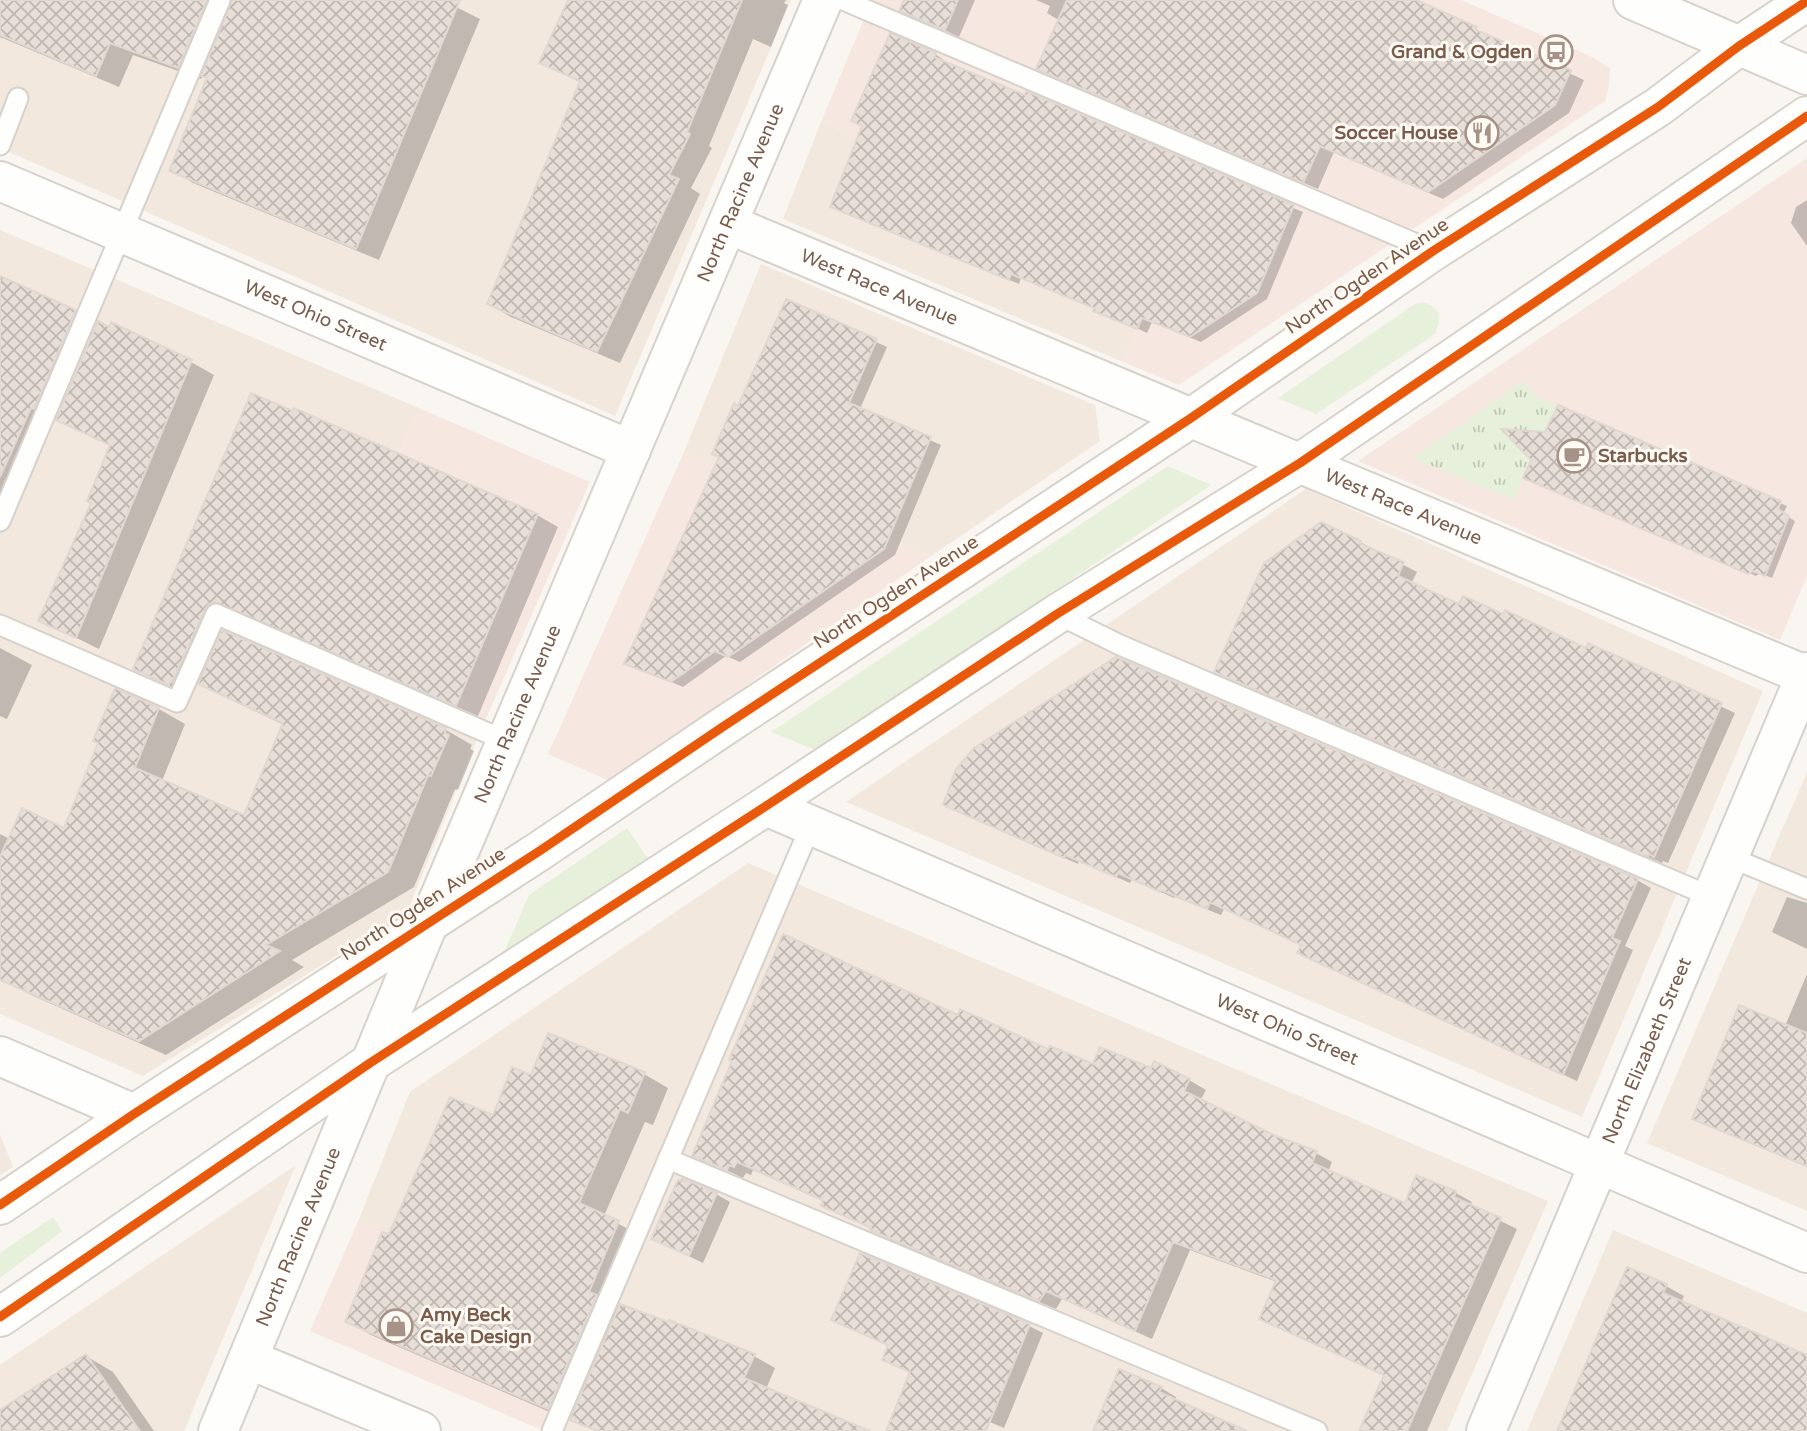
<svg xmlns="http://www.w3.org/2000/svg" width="1807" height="1431" viewBox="0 0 1807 1431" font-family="'Varela Round',sans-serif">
	<defs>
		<pattern id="park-tufts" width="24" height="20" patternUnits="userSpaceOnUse" patternTransform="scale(1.75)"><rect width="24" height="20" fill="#e7f0db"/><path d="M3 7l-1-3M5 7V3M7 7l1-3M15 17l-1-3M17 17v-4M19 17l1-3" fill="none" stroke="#c0c6b4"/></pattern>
		<pattern id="building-cross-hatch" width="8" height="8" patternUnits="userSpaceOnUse" patternTransform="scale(1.75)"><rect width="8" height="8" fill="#e6ded7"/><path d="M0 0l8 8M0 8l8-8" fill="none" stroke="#bfb7b1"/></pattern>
	</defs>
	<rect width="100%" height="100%" fill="#f9f5f0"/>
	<g fill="#f2e8de">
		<path d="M0,0h791l-176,416 -615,-268z"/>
		<path d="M1025,78l184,78 -86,206 -340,-143 38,-97 157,66z"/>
		<path d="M0,230l419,178 -108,247 170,75 -74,182 -264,164 -143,-62z"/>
		<path d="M761,264l334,141 5,36 -169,115 -247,-104z"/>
		<path d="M1306,489l457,202 -181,426 -736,-315z"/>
		<path d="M1807,772v439l-160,-68z"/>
		<path d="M748,863l800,338 -101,230h-896l-192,-212 51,-127z"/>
		<path d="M0,1134l13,33 -13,8z"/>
		<path d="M296,1165l-112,266h-184v-66z"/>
		<path d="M1613,1230l194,83v118h-280z"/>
	</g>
	<g fill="#f6e8e1">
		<path d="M872,0h589l129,56 20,12 -1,19 -4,14 -426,284 -56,-23 86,-206 -184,-78 -47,110 -157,-66z"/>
		<path d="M1807,158v418l-27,64 -422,-179z"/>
		<path d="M419,408l171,74 -109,248 -171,-75z"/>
		<path d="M684,452l247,104 -321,225 -62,-27z"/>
		<path d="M359,1219l241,101 -56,111 -234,-100z"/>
	</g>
	<g fill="#e7f0db">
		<path d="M1423,302l9,4 7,7v11l-4,10 -119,80 -38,-16 137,-94z"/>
		<path d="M1168,466l43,19 -393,266 -47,-19z"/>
		<path d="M627,828l24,35 -149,94 27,-62z"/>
		<path d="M53,1217l9,14 -62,47v-25z"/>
	</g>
	<path fill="url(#park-tufts)" d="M1523,381l15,17 20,7 -13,27 -13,-1 -10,8 9,21 -17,40 -101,-42z"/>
	<g fill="#0003">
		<path d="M0,0h442l38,19 -101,241 -186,-77 -22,-13 38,-91 -6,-4 -2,4 -68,-24 -14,32 -119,-50z"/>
		<path d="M570,0h216l-2,3 4,2 -17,42 -18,-8 -44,107 3,2 -21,40 9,6 -80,169 -109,-46 -22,-13 92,-221 -40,-21z"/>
		<path d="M906,0h69l-16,37 -57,-27z"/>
		<path d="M1036,0h376l172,80 -15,33 -126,86 -109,-47 -16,37 -266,-113 -14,-8 22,-47 -13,-8 3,-7z"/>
		<path d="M935,54l9,6 -1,2 360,150 -36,87 -66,43 -49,-20 -5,11 -51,-24 -75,-31 -2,6 -178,-72z"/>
		<path d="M1807,200v46l-16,-23 5,-16z"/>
		<path d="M0,278l90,43 -90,201z"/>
		<path d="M787,302l100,45 -27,62 81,36 -46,110 -155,107 -14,-6 -43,31 -56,-24 94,-206z"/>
		<path d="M191,362l23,13 -115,274 -59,-29 53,-117 18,-57 -53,-27z"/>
		<path d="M252,395l285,120 21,12 -80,189 -240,-103 -7,2 -5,6 -5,11 225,98 26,15 -2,4 4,2 -16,39 -3,-1 -41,98 -122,73 12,7 -138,88 -137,-61 -29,-17v-143l10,5 55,-9 35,-87 16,-52 43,18 26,15 -23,57 83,36 39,-92 -57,-27 -28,-16 -9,14 -55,-27z"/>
		<path d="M1558,408l229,98 -4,8 12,7 -23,57 -12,-5 -4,3 -224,-96 14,-47z"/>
		<path d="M1360,542l57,30 -6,12 49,22 127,45 2,-6 146,68 -67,150 -5,-2 -1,2 -432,-184 -13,-8z"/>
		<path d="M0,648l32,17 -25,54 -7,-3z"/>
		<path d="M945,804l692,76 14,8 -26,58 8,4 -56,131 -264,-121 -10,-15 -79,-36 -3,6 -46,-18 -1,1 -42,-19 -2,4 -51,-22 -1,3z"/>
		<path d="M1787,897l20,6v46l-35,-17z"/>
		<path d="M1807,974v193l-99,-41 -14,-8 91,-92z"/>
		<path d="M959,1018l135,49 58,3 37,10 17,10 -6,11 75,37 41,15 16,9 -4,10 78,33 11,-27 39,15 16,9 -2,4 47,23 -90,202h-66l24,-55 -124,-58 16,-36 -87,-32 -38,89 -90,-40 -6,10 -168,-70 -16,-11 -49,-23 2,-3 -72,-32 -2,5 -5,-2 -3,5 -49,-23z"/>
		<path d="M644,1074l24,14 -15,37 -8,-3 -41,94 39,21 -30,69 141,50 21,12 -9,21 99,42h-270l-21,-12 -1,3 -202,-87 -24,-14 42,-84 143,-160z"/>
		<path d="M716,1194l14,8 -27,61 -50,-24z"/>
		<path d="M1666,1286l18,10 -3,6 126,54v75h-248z"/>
		<path d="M1029,1326l14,7 -39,95 -84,-35 -8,-20 -28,-13 6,-14 -43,-19z"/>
		<path d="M86,1356l27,16 41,59h-154v-19z"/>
		<path d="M1161,1388l15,9 -1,4 67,30h-147z"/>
	</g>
	<g fill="url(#building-cross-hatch)" stroke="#e2d8d2" stroke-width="2">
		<path d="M0,0h207l-29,68 -68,-25 -14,33 -96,-41z"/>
		<path d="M232,0h228l-104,249 -187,-78 38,-93 -6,-2z"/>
		<path d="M568,0h174l-55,132 3,2 -21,41 10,4 -82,173 -110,-48 93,-223 -41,-18z"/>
		<path d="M904,0h54l-13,30 -46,-19z"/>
		<path d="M1067,0h350l60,27 -1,3 95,40 -16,35 -127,87 -108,-46 -17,37 -267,-114z"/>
		<path d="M890,33l46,20 -2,4 91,38 1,-4 268,114 -37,88 -67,44 -48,-19 -5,11 -44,-18 1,-3 -83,-34 -2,6 -179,-73 32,-81 -11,-5z"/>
		<path d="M0,276l76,34 -42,99 -3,-1 -31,69z"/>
		<path d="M786,299l91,40 -28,64 82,34 -47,112 -156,108 -13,-6 -44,31 -47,-18 95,-207 -7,-3 22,-51 4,3z"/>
		<path d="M98,321l11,6 2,-5 81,38 -116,278 -38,-17 53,-118 -4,-2 23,-56 -54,-25z"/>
		<path d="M251,393l42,18 1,-3 244,106 -82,192 -241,-104 -6,2 -4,5 -33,73 -2,-1 -1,4 -36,-16z"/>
		<path d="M1558,405l223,96 -3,8 11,7 -24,60 -12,-5 -5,3 -225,-96 8,-18 -30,-31 44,3z"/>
		<path d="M1321,522l40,19 -1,3 44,18 -6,14 61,28 4,-8 40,18 2,-4 81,38 2,-5 134,60 -68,154 -5,-3 -1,2 -434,-184 50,-109z"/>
		<path d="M222,630l224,98 -1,5 4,2 -18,41 -3,-1 -40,97 -122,73 14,6 -141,90 -139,-61v-123l22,-49 42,20 34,-85 -5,-2 22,-53 44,20 -24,60 109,47 39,-92 -85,-39z"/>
		<path d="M1116,657l522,222 -26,59 8,3 -57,134 -266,-122 4,-8 -91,-43 -3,7 -46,-19 -1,2 -42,-19 -2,4 -51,-22 -1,3 -121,-53 13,-36 18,-21z"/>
		<path d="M783,934l175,81 2,-6 88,40 2,-3 43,18 7,-17 51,21 3,-7 36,18 -6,12 92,45 41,15 -5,12 93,40 11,-28 40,16 -2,6 47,21 -94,213h-48l25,-56 -125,-56 17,-39 -103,-38 -38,89 -89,-40 -7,10 -169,-71 1,-2 -4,-2 -46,-20 2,-6 -86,-38 -3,5 -5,-2 -2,5 -35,-14 40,-95 -3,-1z"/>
		<path d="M1739,1005l68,28v133l-115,-47z"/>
		<path d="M548,1033l97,39 -17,41 -8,-4 -41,94 40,18 -30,71 8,3 -49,114 -203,-87 37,-90 7,2 61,-137 43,18 19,-48 19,8z"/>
		<path d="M682,1178l35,15 -28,63 -38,-17 27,-59 3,1z"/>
		<path d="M860,1253l170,71 -44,107h-100l24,-59 -28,-12 6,-15 -57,-25z"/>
		<path d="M1627,1267l40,17 -4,9 144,62v76h-250z"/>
		<path d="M620,1304l48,18 1,-2 86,34 -11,24 126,53h-272l-26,-10 -2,-2z"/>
		<path d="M86,1354l54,77h-140v-21z"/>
		<path d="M1119,1369l43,18 -3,5 88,39h-154z"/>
	</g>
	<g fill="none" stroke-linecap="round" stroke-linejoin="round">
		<defs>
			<g id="lane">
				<path d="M843,0l590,251"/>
				<path d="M0,145l18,-47"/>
				<path d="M0,521l220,-521"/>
				<path d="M1057,614l63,31 592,252"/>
				<path d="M0,625l177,77 39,-88 290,127"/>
				<path d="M1729,857l78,32"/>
				<path d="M668,1159l649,272"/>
				<path d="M552,1431l259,-606"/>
			</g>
			<g id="street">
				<path id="s1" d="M0,181l631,269"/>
				<path id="s2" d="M728,224l1077,451"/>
				<path id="s3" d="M766,806l1041,447"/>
				<path d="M0,1056l134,58"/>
				<path d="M248,1359l173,72"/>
				<path id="s4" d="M1486,1431l321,-759"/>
			</g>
			<g id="secondary">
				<path d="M1633,0l174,75"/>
				<path d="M0,1205l134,-91 407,-264 180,-122 470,-310 242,-167 225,-144 81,-61 68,-45"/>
				<path d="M0,1317l370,-254 396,-257 291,-192 243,-151 507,-347"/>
				<path id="s5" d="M218,1431l211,-509 394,-922"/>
			</g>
		</defs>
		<use href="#lane" stroke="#d7d1cb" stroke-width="23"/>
		<use href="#street" stroke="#d7d1cb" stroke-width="42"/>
		<use href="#secondary" stroke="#d9d2cb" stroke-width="42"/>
		<use href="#lane" stroke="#fefefd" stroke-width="19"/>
		<use href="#street" stroke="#fefefd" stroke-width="38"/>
		<use href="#secondary" stroke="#fefefd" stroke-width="38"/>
		<defs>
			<g id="cycleway">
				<path d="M0,1205l134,-91 407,-264 180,-122 470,-310 242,-167 225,-144 81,-61 68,-45"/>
				<path d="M0,1317l370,-254 396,-257 291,-192 243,-151 507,-347"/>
			</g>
		</defs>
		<use href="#cycleway" stroke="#fffaf3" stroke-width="13"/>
		<use href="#cycleway" stroke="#e8590c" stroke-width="9"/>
	</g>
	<defs>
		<symbol id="bus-ring" viewBox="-11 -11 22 22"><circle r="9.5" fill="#fffaf3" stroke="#a69286" stroke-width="1.5"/><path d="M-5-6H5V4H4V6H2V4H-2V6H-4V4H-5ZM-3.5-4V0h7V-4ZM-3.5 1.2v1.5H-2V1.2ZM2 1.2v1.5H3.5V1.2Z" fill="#a69286"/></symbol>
		<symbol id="restaurant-ring" viewBox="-11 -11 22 22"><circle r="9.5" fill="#fffaf3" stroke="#a69286" stroke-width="1.5"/><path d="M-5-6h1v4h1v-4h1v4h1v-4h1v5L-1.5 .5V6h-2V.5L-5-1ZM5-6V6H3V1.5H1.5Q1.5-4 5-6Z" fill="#a69286"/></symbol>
		<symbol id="cafe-ring" viewBox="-11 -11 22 22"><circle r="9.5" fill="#fffaf3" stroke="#a69286" stroke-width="1.5"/><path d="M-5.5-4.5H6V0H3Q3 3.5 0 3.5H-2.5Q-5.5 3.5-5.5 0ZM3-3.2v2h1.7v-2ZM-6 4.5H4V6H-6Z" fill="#a69286"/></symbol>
		<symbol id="shop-ring" viewBox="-11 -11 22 22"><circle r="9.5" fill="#fffaf3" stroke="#a69286" stroke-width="1.5"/><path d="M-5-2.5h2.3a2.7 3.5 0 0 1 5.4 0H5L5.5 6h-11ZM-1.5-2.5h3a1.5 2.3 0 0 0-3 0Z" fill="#a69286"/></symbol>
	</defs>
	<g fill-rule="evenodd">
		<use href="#bus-ring" x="1537" y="33" width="38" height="38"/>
		<use href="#restaurant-ring" x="1463" y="114" width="38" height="38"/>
		<use href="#cafe-ring" x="1555" y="437" width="38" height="38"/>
		<use href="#shop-ring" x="377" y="1307" width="38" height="38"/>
	</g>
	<g text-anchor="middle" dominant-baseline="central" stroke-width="6" stroke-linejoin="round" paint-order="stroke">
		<g font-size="19" font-weight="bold" fill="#7a5c4d" stroke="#fffaf3" text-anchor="end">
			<text x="1532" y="52">Grand &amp; Ogden</text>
			<text x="1458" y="133">Soccer House</text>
			<text x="1598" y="456" text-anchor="start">Starbucks</text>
			<text x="420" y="1315" text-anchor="start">Amy Beck<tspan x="420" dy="22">Cake Design</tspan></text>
		</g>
		<g font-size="19" fill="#7a5c4d" stroke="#fffaf3">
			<text stroke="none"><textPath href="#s5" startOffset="1344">North Racine Avenue</textPath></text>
			<text transform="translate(1367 276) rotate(-34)">North Ogden Avenue</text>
			<text stroke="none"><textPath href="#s2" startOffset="164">West Race Avenue</textPath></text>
			<text stroke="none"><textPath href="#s1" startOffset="343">West Ohio Street</textPath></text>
			<text stroke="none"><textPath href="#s2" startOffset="732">West Race Avenue</textPath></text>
			<text transform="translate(896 592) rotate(-33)">North Ogden Avenue</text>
			<text stroke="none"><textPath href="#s5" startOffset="777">North Racine Avenue</textPath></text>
			<text transform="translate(423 904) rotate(-33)">North Ogden Avenue</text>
			<text stroke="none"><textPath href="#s3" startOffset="567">West Ohio Street</textPath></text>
			<text stroke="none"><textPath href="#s4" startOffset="413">North Elizabeth Street</textPath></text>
			<text stroke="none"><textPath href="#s5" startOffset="210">North Racine Avenue</textPath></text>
		</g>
	</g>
</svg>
